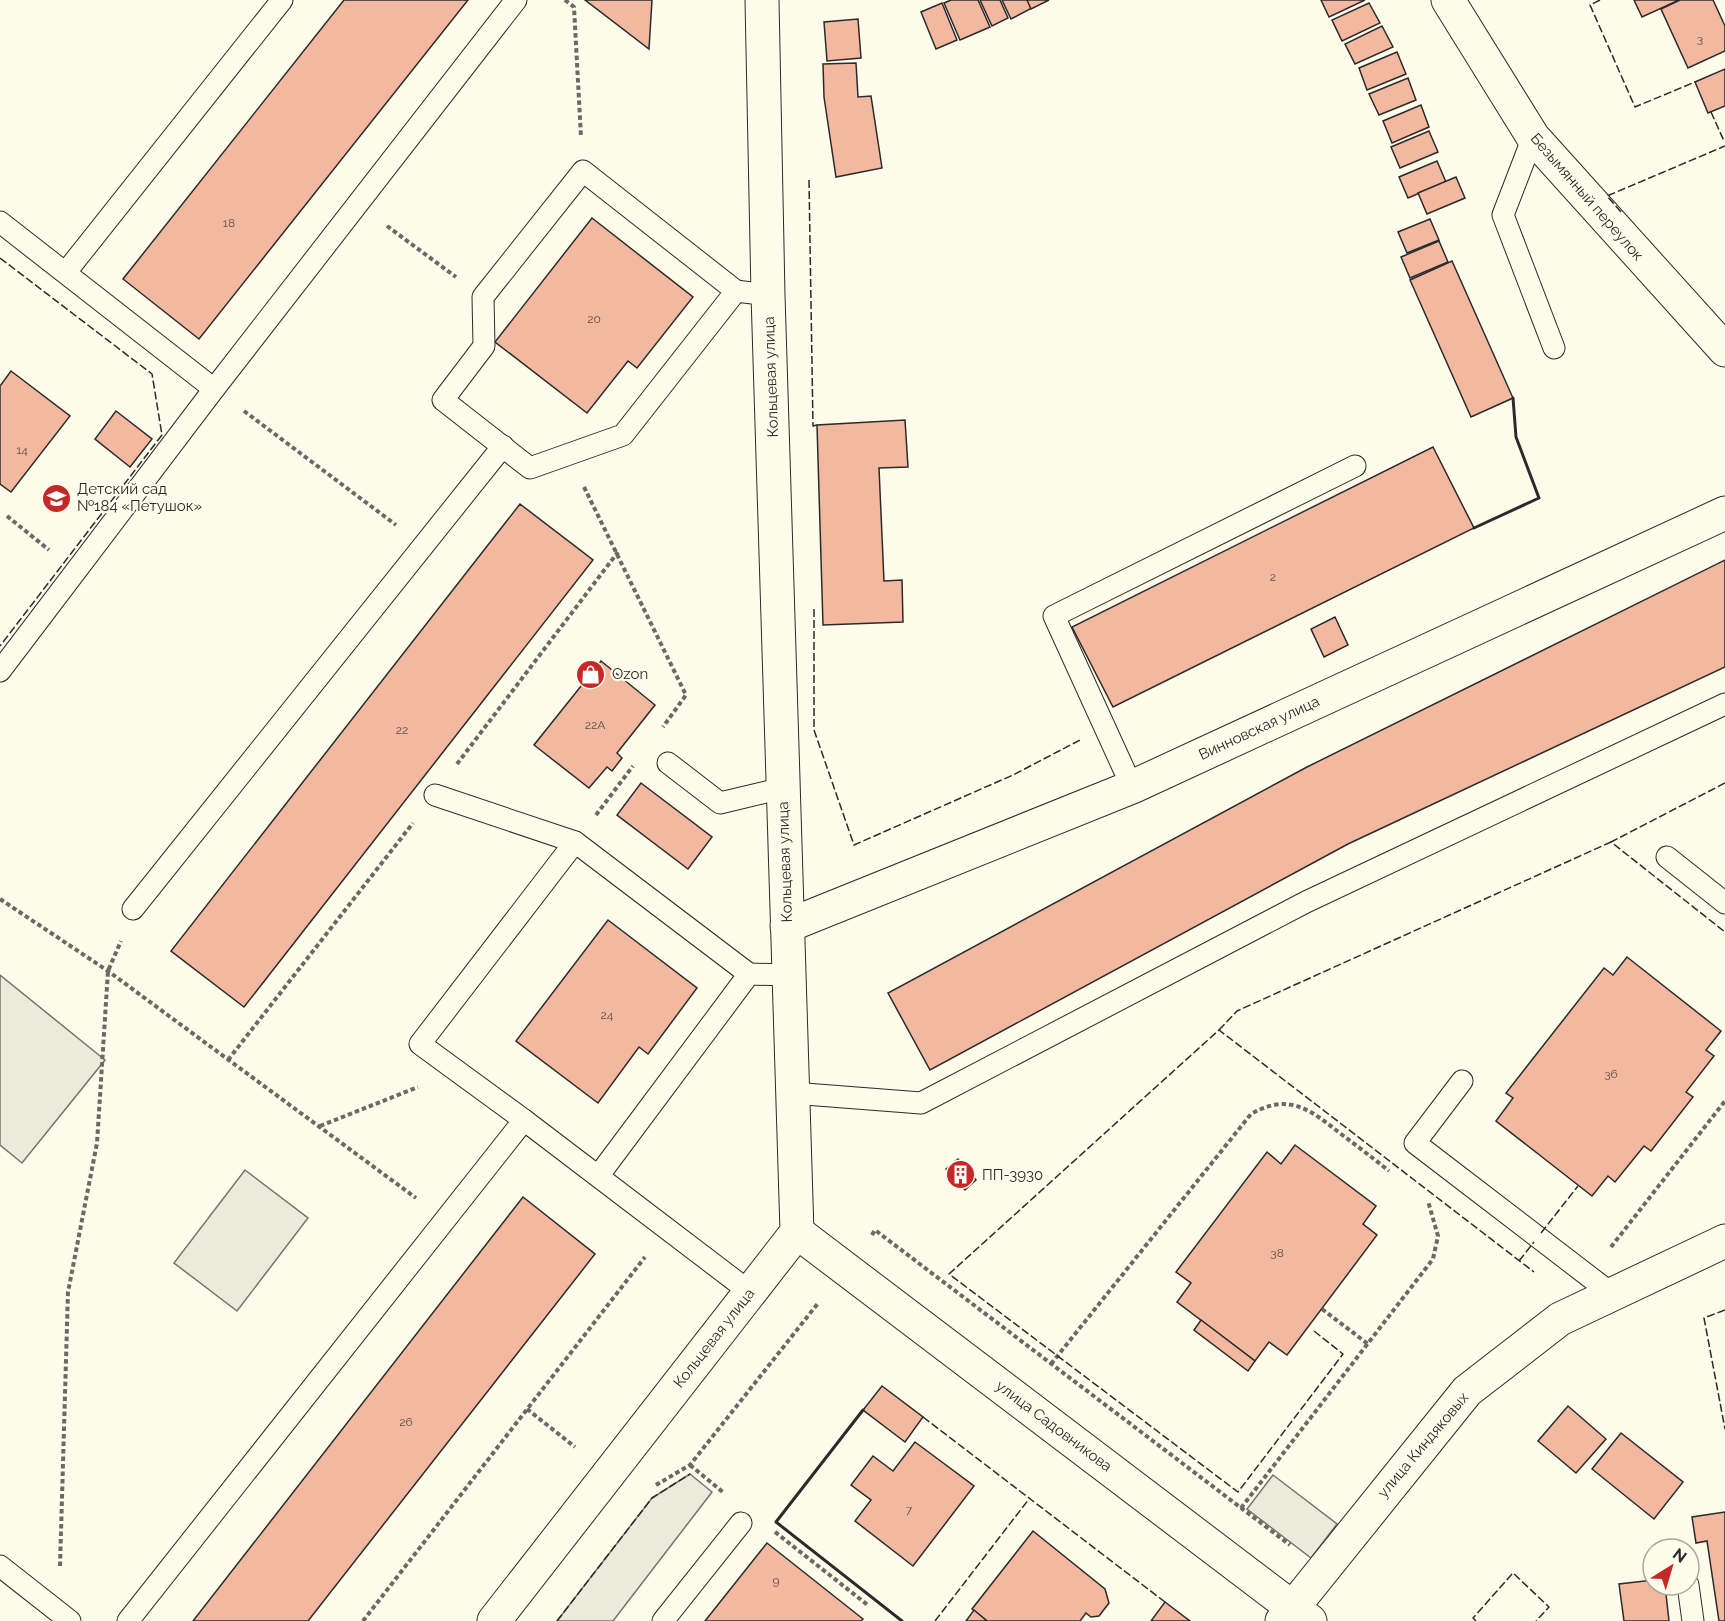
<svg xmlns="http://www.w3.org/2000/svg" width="1725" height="1621" viewBox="0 0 1725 1621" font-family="Raleway,sans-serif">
	<rect width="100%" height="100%" fill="#fdfbea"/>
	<g fill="#ecebdb" stroke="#74746e" stroke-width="1.5">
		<path d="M0,975l105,85 -83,103 -22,-18z"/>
		<path d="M245,1170l63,48 -71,93 -63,-48z"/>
		<path d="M690,1474l22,18 -99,129h-56l95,-123z"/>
		<path d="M1273,1475l64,49 -26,34 -64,-49z"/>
	</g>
	<g fill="#f2b8a0" stroke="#2b2b2b" stroke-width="1.5">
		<path d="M344,0h124l-269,339 -76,-60z"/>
		<path d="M585,0h67l-3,49z"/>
		<path d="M951,0h27l12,27 -30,13 -16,-37z"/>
		<path d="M980,0h20l8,18 -16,8z"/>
		<path d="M1002,0h26l4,8 -21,11z"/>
		<path d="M1027,0h22l-18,9z"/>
		<path d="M1321,0h44l-36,17z"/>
		<path d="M1634,0h45l-37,17z"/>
		<path d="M1680,0h33l12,26v25l-37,17 -27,-59z"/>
		<path d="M942,3l15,37 -21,9 -15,-37z"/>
		<path d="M1369,3l11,20 -38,18 -10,-21z"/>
		<path d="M858,19l3,39 -34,3 -3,-39z"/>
		<path d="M1382,26l11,21 -38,17 -10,-20z"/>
		<path d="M1397,52l9,22 -39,16 -8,-22z"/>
		<path d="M856,63l2,34 13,-1 11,72 -46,9 -12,-80 -1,-33z"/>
		<path d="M1725,69v37l-17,7 -13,-31z"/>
		<path d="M1408,78l8,22 -37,15 -10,-21z"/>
		<path d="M1421,105l8,22 -37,16 -9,-22z"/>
		<path d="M1429,131l9,21 -38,16 -9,-21z"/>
		<path d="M1437,161l9,21 -38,16 -9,-21z"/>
		<path d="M1456,177l9,21 -38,16 -9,-21z"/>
		<path d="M592,218l101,79 -56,71 -9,-7 -41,52 -92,-71z"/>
		<path d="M1430,219l9,21 -32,13 -9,-21z"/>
		<path d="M1439,241l9,21 -38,16 -9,-21z"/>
		<path d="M1452,261l61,137 -42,19 -61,-137z"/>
		<path d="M11,371l59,45 -59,76 -11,-8v-98z"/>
		<path d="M116,411l36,28 -22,28 -35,-28z"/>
		<path d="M905,420l3,47 -29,1 5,113 18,-1 1,42 -80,3 -6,-200z"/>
		<path d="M1433,447l41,81 -361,179 -41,-80z"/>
		<path d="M520,504l73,56 -349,447 -73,-56z"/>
		<path d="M1725,560v107l-377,177 -418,226 -42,-77 419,-226z"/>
		<path d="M1335,617l13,28 -24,12 -13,-28z"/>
		<path d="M601,661l54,44 -38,48 5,5 -10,13 -5,-4 -18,21 -55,-43z"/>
		<path d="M641,783l71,54 -24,32 -71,-54z"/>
		<path d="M608,920l89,68 -49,66 -9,-7 -41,56 -82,-62z"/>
		<path d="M1627,957l94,74 -15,19 8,6 -28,36 7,5 -42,54 -7,-5 -29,36 -7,-6 -16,20 -96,-75 17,-23 -7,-5 98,-125 9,7z"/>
		<path d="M1295,1145l81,61 -13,18 14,11 -90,120 -18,-13 -14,19 -78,-59 14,-19 -15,-11 91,-120 14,12z"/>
		<path d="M958,1159l18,21 -11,10 -19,-21z"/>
		<path d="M523,1197l72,57 -287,367h-115z"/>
		<path d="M1201,1320l54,41 -7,10 -54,-41z"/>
		<path d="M882,1386l41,31 -18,25 -42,-32z"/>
		<path d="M1568,1406l38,33 -30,34 -38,-32z"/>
		<path d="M1621,1433l62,49 -29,37 -62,-50z"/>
		<path d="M915,1442l59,44 -61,80 -58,-45 16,-21 -20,-15 22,-29 20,15z"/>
		<path d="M1725,1512v109h-6l-12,-80 -11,2 -4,-26z"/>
		<path d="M1033,1531l72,58 4,14 -10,13 -8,1 -5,-4 -6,8h-93l-15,-12z"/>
		<path d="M767,1543l96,76 -2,2h-156z"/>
		<path d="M1653,1580v5h12l4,36h-45l-5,-37z"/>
		<path d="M1165,1602l25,19h-39z"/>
		<path d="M974,1610l13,11h-21z"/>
	</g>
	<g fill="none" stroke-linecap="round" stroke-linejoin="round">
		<defs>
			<g id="lane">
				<path d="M1533,137l-30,78 51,133"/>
				<path d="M0,222l214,167"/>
				<path d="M66,272l216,-272"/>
				<path d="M736,291l-113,144 -93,33 -87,-68 41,-54 -1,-49 100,-126 153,120 32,4"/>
				<path d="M0,671l214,-282 302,-389"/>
				<path d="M668,763l52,40 63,-15"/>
				<path d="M1132,787l-78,-171 301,-150"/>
				<path d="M435,795l140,47 174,132 -150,201"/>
				<path d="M1667,857l58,46"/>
				<path d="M133,909l370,-463"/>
				<path d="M749,974l39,1"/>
				<path d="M1462,1081l-47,62 197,151"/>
				<path d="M792,1093l129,10 385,-201 419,-198"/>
				<path d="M524,1120l-104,-76 155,-202"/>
				<path d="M0,1566l70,55"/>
				<path d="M1688,1585l5,36"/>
				<path d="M128,1621l396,-501 226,172"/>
				<path d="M663,1621l78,-98"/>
			</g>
			<g id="street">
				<path d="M1448,0l85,137 192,213"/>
				<path d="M787,926l345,-139 593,-274"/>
				<path d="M797,1232l513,389"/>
				<path d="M1282,1621l185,-230 93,-72 165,-78"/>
			</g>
			<path id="secondary" d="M494,1621l303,-389 -29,-937 -6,-295"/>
		</defs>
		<use href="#lane" stroke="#2b2b2b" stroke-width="23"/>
		<use href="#street" stroke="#2b2b2b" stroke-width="35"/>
		<use href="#secondary" stroke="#2b2b2b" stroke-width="35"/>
		<g stroke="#6a6964" stroke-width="4" stroke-dasharray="4.5 3" stroke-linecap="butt">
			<path d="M565,0l9,7 7,130"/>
			<path d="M387,226l69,51"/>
			<path d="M244,411l152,114"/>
			<path d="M584,487l102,208 -23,32"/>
			<path d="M7,516l42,34"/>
			<path d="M457,764l161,-212"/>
			<path d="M596,815l37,-49"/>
			<path d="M0,899l108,72 308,227"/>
			<path d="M228,1060l185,-237"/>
			<path d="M320,1126l98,-39"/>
			<path d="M872,1235l3,-5 415,315"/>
			<path d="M1611,1247l114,-146"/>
			<path d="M1322,1309l46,35"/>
			<path d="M1051,1364l200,-250c39,-22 59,-4 90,20 16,12 32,24 48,37"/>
			<path d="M527,1409l48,38"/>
			<path d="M690,1465l34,28"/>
			<path d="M656,1485l34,-20 129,-163"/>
			<path d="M1241,1508l192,-249 5,-23 -10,-35"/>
			<path d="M775,1532l94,74"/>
			<path d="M60,1566l8,-274 29,-149 11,-172 13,-30"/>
			<path d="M363,1621l282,-364"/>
		</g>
		<use href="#lane" stroke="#fdfbea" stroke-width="21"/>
		<use href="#street" stroke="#fdfbea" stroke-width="33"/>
		<use href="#secondary" stroke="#fdfbea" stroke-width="33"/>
		<g stroke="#2b2b2b" stroke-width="1.5" stroke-dasharray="8 3" stroke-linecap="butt">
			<path d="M1600,0l-10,5 45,102 60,-25"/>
			<path d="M1711,112l13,29"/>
			<path d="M809,180l4,246 4,-1"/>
			<path d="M1621,212l-14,-16 118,-50"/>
			<path d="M0,258l152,116 10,61 -162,211"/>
			<path d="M814,609v121l40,115 159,-70 69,-36"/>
			<path d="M1725,783l-114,59 114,90"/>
			<path d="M1219,1030l18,-19 374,-169"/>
			<path d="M1541,1233l37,-47"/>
			<path d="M1519,1261l15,-19"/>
			<path d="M1725,1310l-21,8 21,111"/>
			<path d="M1314,1331l29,23 -105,138 -289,-218 270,-244 315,242"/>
			<path d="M923,1417l242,185"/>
			<path d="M557,1621l95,-123 38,-24"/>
			<path d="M935,1621l94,-122"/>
			<path d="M1476,1621l-3,-3 40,-45 36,34 -13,14"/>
		</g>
		<g stroke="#2b2b2b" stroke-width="3">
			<path d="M1474,528l65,-30 -23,-61 -3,-39"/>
			<path d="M863,1410l-87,112 126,99"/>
		</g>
	</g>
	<defs>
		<symbol id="school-disc" viewBox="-11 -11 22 22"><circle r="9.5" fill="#c62828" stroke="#fdfbea"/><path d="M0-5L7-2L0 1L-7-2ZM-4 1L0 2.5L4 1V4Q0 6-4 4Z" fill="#fff"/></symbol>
		<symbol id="shop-disc" viewBox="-11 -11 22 22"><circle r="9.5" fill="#c62828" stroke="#fdfbea"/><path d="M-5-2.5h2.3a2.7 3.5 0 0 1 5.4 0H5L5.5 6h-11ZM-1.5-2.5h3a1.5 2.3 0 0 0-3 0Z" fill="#fff"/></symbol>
		<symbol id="building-disc" viewBox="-11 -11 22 22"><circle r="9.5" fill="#c62828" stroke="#fdfbea"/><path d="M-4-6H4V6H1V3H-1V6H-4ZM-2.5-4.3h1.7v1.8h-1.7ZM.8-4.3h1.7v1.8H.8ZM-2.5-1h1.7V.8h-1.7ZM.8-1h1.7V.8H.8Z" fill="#fff"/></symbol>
	</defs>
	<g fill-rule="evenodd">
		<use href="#school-disc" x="40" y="482" width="33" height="33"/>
		<use href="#shop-disc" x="574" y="658" width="33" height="33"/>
		<use href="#building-disc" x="944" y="1158" width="33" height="33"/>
	</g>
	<g text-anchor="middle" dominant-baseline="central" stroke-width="4.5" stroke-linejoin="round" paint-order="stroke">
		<g font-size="12" fill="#5d4e48">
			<text x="1700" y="39">3</text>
			<text x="229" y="223">18</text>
			<text x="594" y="319">20</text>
			<text x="22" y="450">14</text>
			<text x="1273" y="577">2</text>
			<text x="595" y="725">22А</text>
			<text x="402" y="730">22</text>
			<text x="607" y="1015">24</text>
			<text x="1611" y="1074">36</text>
			<text x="1277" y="1253">38</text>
			<text x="406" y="1422">26</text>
			<text x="909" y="1510">7</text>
			<text x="776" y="1581">9</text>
		</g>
		<g font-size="15" fill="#2b2b2b" stroke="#fdfbea">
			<text transform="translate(1587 197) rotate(49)">Безымянный переулок</text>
			<text transform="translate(771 377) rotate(-92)">Кольцевая улица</text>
			<text transform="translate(1259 728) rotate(-25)">Винновская улица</text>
			<text transform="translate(785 862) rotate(-92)">Кольцевая улица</text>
			<text transform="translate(714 1338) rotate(-52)">Кольцевая улица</text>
			<text transform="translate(1054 1426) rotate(37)">улица Садовникова</text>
			<text transform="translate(1423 1445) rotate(-50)">улица Киндяковых</text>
		</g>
		<g font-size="15" fill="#2b2b2b" stroke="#fdfbea" text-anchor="start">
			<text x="77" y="489">Детский сад<tspan x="77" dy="17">№184 «Петушок»</tspan></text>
			<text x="612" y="674">Ozon</text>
			<text x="982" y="1175">ПП-3930</text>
		</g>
	</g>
	<g transform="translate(1671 1567) rotate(37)"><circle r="28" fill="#fdfbea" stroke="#a9a89e" stroke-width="1.5"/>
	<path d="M0-4.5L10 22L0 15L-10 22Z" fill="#c62828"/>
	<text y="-9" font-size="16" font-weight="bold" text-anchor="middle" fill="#2b2b2b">N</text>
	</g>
</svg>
